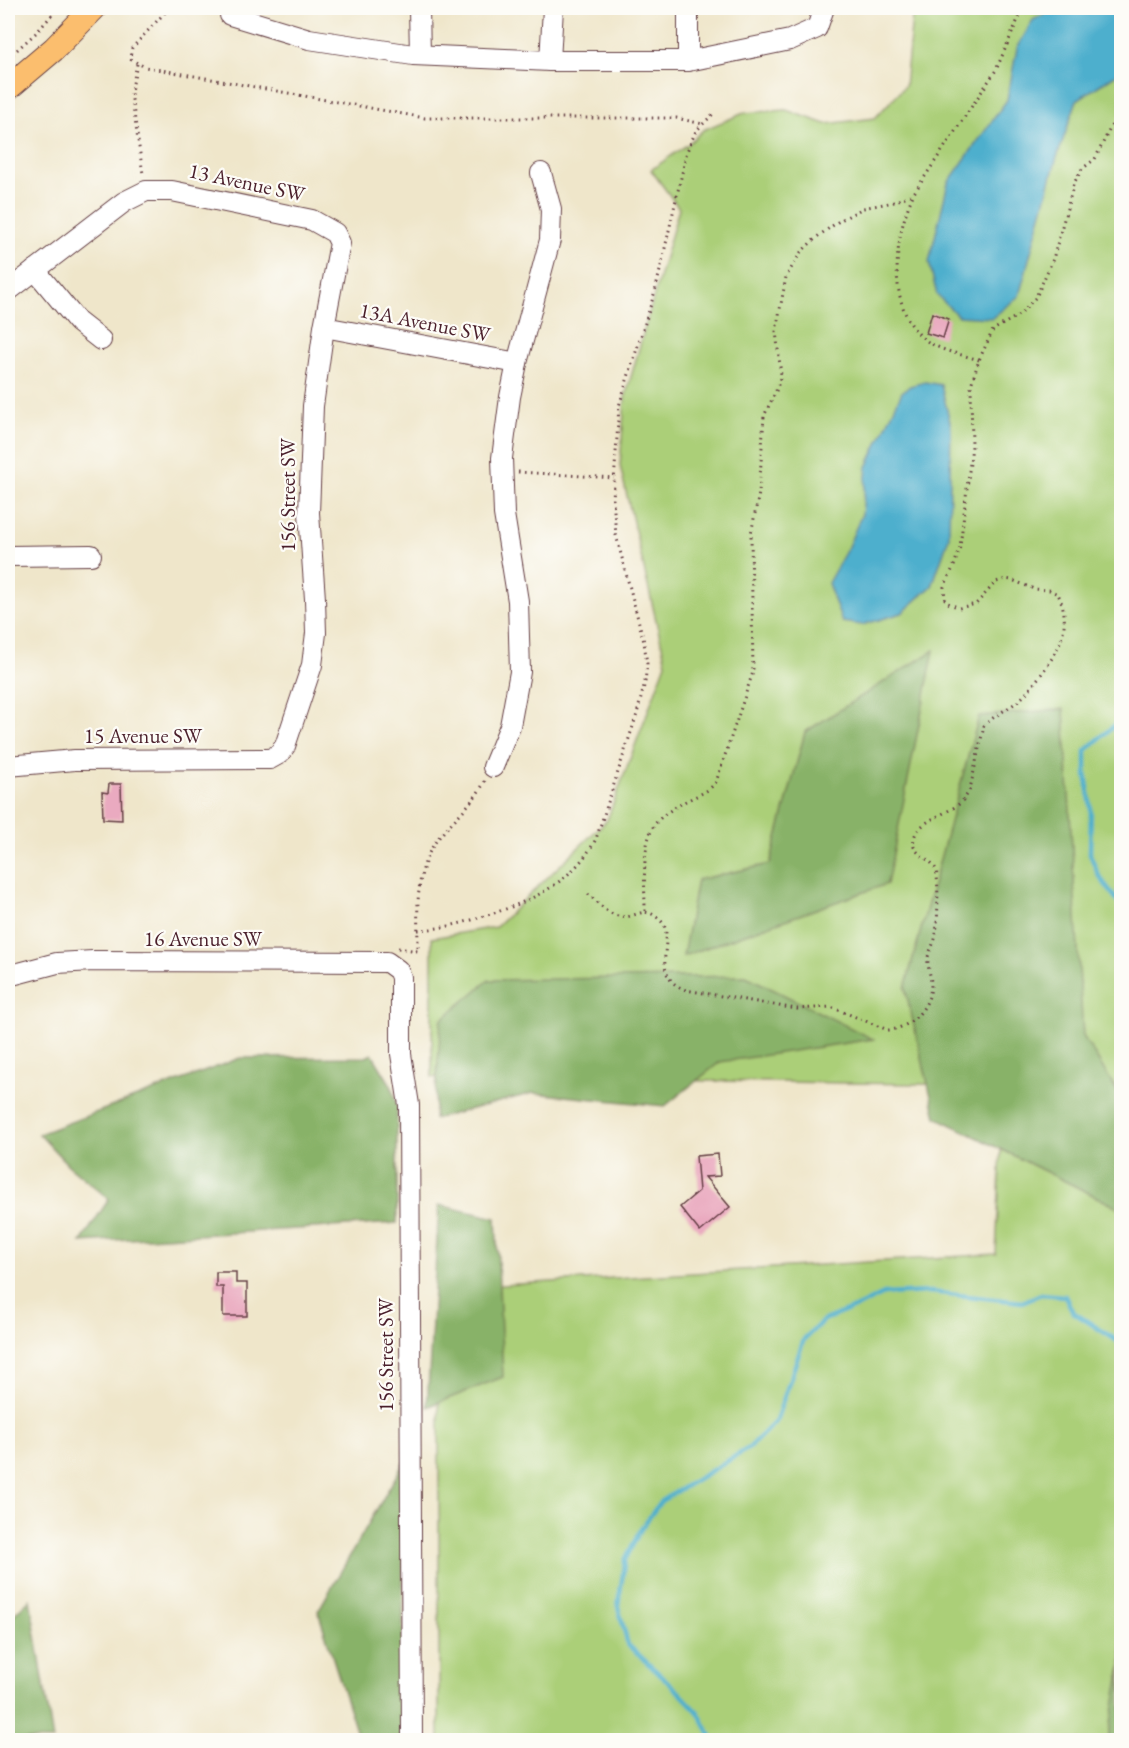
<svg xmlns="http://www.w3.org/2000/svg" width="1129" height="1748" viewBox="0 0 1129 1748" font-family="'EB Garamond',serif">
	<rect width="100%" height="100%" fill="#fdfcf7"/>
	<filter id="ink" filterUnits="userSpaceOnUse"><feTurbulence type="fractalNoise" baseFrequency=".0167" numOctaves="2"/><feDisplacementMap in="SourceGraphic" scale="12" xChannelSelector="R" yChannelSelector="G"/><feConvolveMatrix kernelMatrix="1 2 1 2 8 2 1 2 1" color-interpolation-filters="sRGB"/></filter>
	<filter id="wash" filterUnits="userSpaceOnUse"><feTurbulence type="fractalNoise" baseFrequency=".008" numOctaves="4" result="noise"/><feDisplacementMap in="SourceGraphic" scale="24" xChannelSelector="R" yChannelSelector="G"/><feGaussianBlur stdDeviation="1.35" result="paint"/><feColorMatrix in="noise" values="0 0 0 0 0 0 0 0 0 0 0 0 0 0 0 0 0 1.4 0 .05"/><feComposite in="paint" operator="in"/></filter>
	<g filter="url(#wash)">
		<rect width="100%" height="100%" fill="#efe6ca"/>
		<g fill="#abcf78" stroke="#7a7752" stroke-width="1.5">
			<path d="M913,8h208v1086l-4,-7 -685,-10v-139l64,-11 111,-107 59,-157 -46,-197 5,-68 54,-190 -28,-38 37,-26 15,-14 41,-17 42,-3 40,14 49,-6 30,-32z"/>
			<path d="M1001,1149l120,60 1,458 -14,73h-669v-451l557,-35z"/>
		</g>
		<g fill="#88b268" stroke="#69684a" stroke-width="1.5">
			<path d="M934,650l-47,234 -204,72 14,-76 73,-16 35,-132z"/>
			<path d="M1064,709l19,327 38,61v112l-185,-92 -31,-129 74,-272z"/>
			<path d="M746,976l127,63 -153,23 -55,44 -132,-13 -99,26 7,-99 48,-40z"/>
			<path d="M372,1054l19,31 6,21v117l-316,19 28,-43 -41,-34 -29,-31 201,-76 126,-1z"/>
			<path d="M439,1205l57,13 7,159 -76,30z"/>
			<path d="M403,1464v276h-44l-41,-129z"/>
			<path d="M30,1599l23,141h-45v-120z"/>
			<path d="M1121,1667v73h-13z"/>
		</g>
		<g fill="#4eafcd" stroke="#4c677c" stroke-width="1.5">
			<path d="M1056,8h65v63l-44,29 -21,60 -37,136 -27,22 -34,-2 -21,-21 -8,-33 19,-79 59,-83 10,-52 16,-28z"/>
			<path d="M925,382l16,3 10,41 -2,111 -17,49 -30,27 -40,12 -20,-3 -14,-39 19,-34 15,-35 5,-47 35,-75 8,-6z"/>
		</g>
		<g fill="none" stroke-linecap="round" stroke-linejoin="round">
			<g stroke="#4eafcd" stroke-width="4.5">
				<path d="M1122,719l-36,31v24l5,34 -1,46 9,22 23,31"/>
				<path d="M713,1740l-15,-28 -17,-18 -53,-49 -10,-39 7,-46 16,-31 20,-28 88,-53 27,-27 28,-82 20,-19 33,-13 27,-13 46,-2 92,10 19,-8 24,2 8,16 49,32"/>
			</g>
		</g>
		<g id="blocks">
			<g fill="#eaaac0">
				<path d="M932,313l17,6 -6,19 -17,-5z"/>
				<path d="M109,784h12l1,36 -19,-1 -1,-27 6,1z"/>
				<path d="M718,1154l2,22 -15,1 25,30 -30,25 -20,-25 19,-16 -3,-35z"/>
				<path d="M216,1272h20v11h11v33h-24v-29h-7z"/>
			</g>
		</g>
	</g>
	<g filter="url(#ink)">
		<use href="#blocks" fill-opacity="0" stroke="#633d43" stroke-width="1.5"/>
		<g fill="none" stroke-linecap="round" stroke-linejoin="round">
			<defs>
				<g id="minor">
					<path d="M231,8l-1,7 79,24 104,16 137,6h138l102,-21 27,-12 7,-20"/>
					<path d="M419,8l1,47"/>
					<path d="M688,8v53"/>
					<path d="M550,61l3,-53"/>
					<path d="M35,270l43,52 23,18"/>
					<path d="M8,291l116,-89 22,-11h26l140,29 23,13 5,10 -16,84 -11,79 -4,107 6,86 1,34 -4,32 -27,81 -6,8 -9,5 -195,1 -67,6"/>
					<path d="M324,327l193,36"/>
					<path d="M8,556l83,-1"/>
					<path d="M493,767l17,-41 10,-54 -2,-71 -14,-87 -2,-56 8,-61 7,-34 33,-123 1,-31 -10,-36"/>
					<path d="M8,976l49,-13 36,-2 294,1 11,8 3,7v77l8,51 3,635"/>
				</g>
				<path id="major" d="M8,88l46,-39 40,-41"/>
			</defs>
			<use href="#minor" stroke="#633d43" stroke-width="22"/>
			<use href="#major" stroke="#633d43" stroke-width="26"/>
			<g stroke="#633d43" stroke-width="3" stroke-dasharray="1.5 4.5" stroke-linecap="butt">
				<path d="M169,8l-37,40 -2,11 15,8 280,51h251l27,6"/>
				<path d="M8,58l29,-26 21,-24"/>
				<path d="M137,64l-6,29 12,81"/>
				<path d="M979,360c-18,-6 -41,-9 -56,-22 -38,-33 -28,-105 -9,-145l82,-123 27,-62"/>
				<path d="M518,472l96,6"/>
				<path d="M588,894c9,8 19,19 30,22 17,5 25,-14 43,5 16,16 -14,55 25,69l111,19 34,-2 57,23c22,-1 43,-23 43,-46 0,-9 -4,-18 -3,-27 2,-7 5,-12 7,-18 3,-10 4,-59 1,-69 -3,-10 -17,-13 -22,-23 -5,-24 30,-31 45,-43 5,-4 8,-9 11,-15l14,-63c10,-11 23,-16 34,-25 9,-7 15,-17 22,-25 19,-26 33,-51 18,-82l-9,-4 -15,-1 -22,-9 -6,-1 -10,3 -20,22 -17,4 -11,-5 -3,-4 -1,-12 10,-21 6,-19 12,-101 -1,-61 8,-25 14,-30 26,-15 17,-18 17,-38 21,-76 8,-14 13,-10 3,-6 24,-49"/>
				<path d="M645,911c0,-24 -4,-67 10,-87 6,-8 17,-15 26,-20 12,-8 26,-10 35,-22l37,-110 -2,-138 8,-41 5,-77 12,-25 5,-16 -5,-44 10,-54 15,-25 16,-15 22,-16 24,-13 31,-6 20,-9"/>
				<path d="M418,930c22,-1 42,-6 63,-13 47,-14 91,-33 115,-78l41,-125 8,-32 2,-18 -3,-22 -28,-107 -3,-36 6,-93 37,-118 31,-137 9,-20 17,-17"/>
				<path d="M398,948l20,3c0,-40 -5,-84 23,-116 16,-20 32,-31 44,-54"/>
			</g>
			<use href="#minor" stroke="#fff" stroke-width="20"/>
			<use href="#major" stroke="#fbbe6e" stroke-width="24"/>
		</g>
	</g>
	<g text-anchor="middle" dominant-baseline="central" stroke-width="4.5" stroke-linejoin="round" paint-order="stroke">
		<g font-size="21" fill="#4a1f2b" stroke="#fdfcf7">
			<text transform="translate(247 182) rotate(12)">13 Avenue SW</text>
			<text transform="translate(425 322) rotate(11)">13A Avenue SW</text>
			<text transform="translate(287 495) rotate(-90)">156 Street SW</text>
			<text x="143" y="735">15 Avenue SW</text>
			<text x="203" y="938">16 Avenue SW</text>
			<text transform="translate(385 1355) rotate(-90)">156 Street SW</text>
		</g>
	</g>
	<rect width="1129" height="1748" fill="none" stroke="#fdfcf7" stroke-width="30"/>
</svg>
